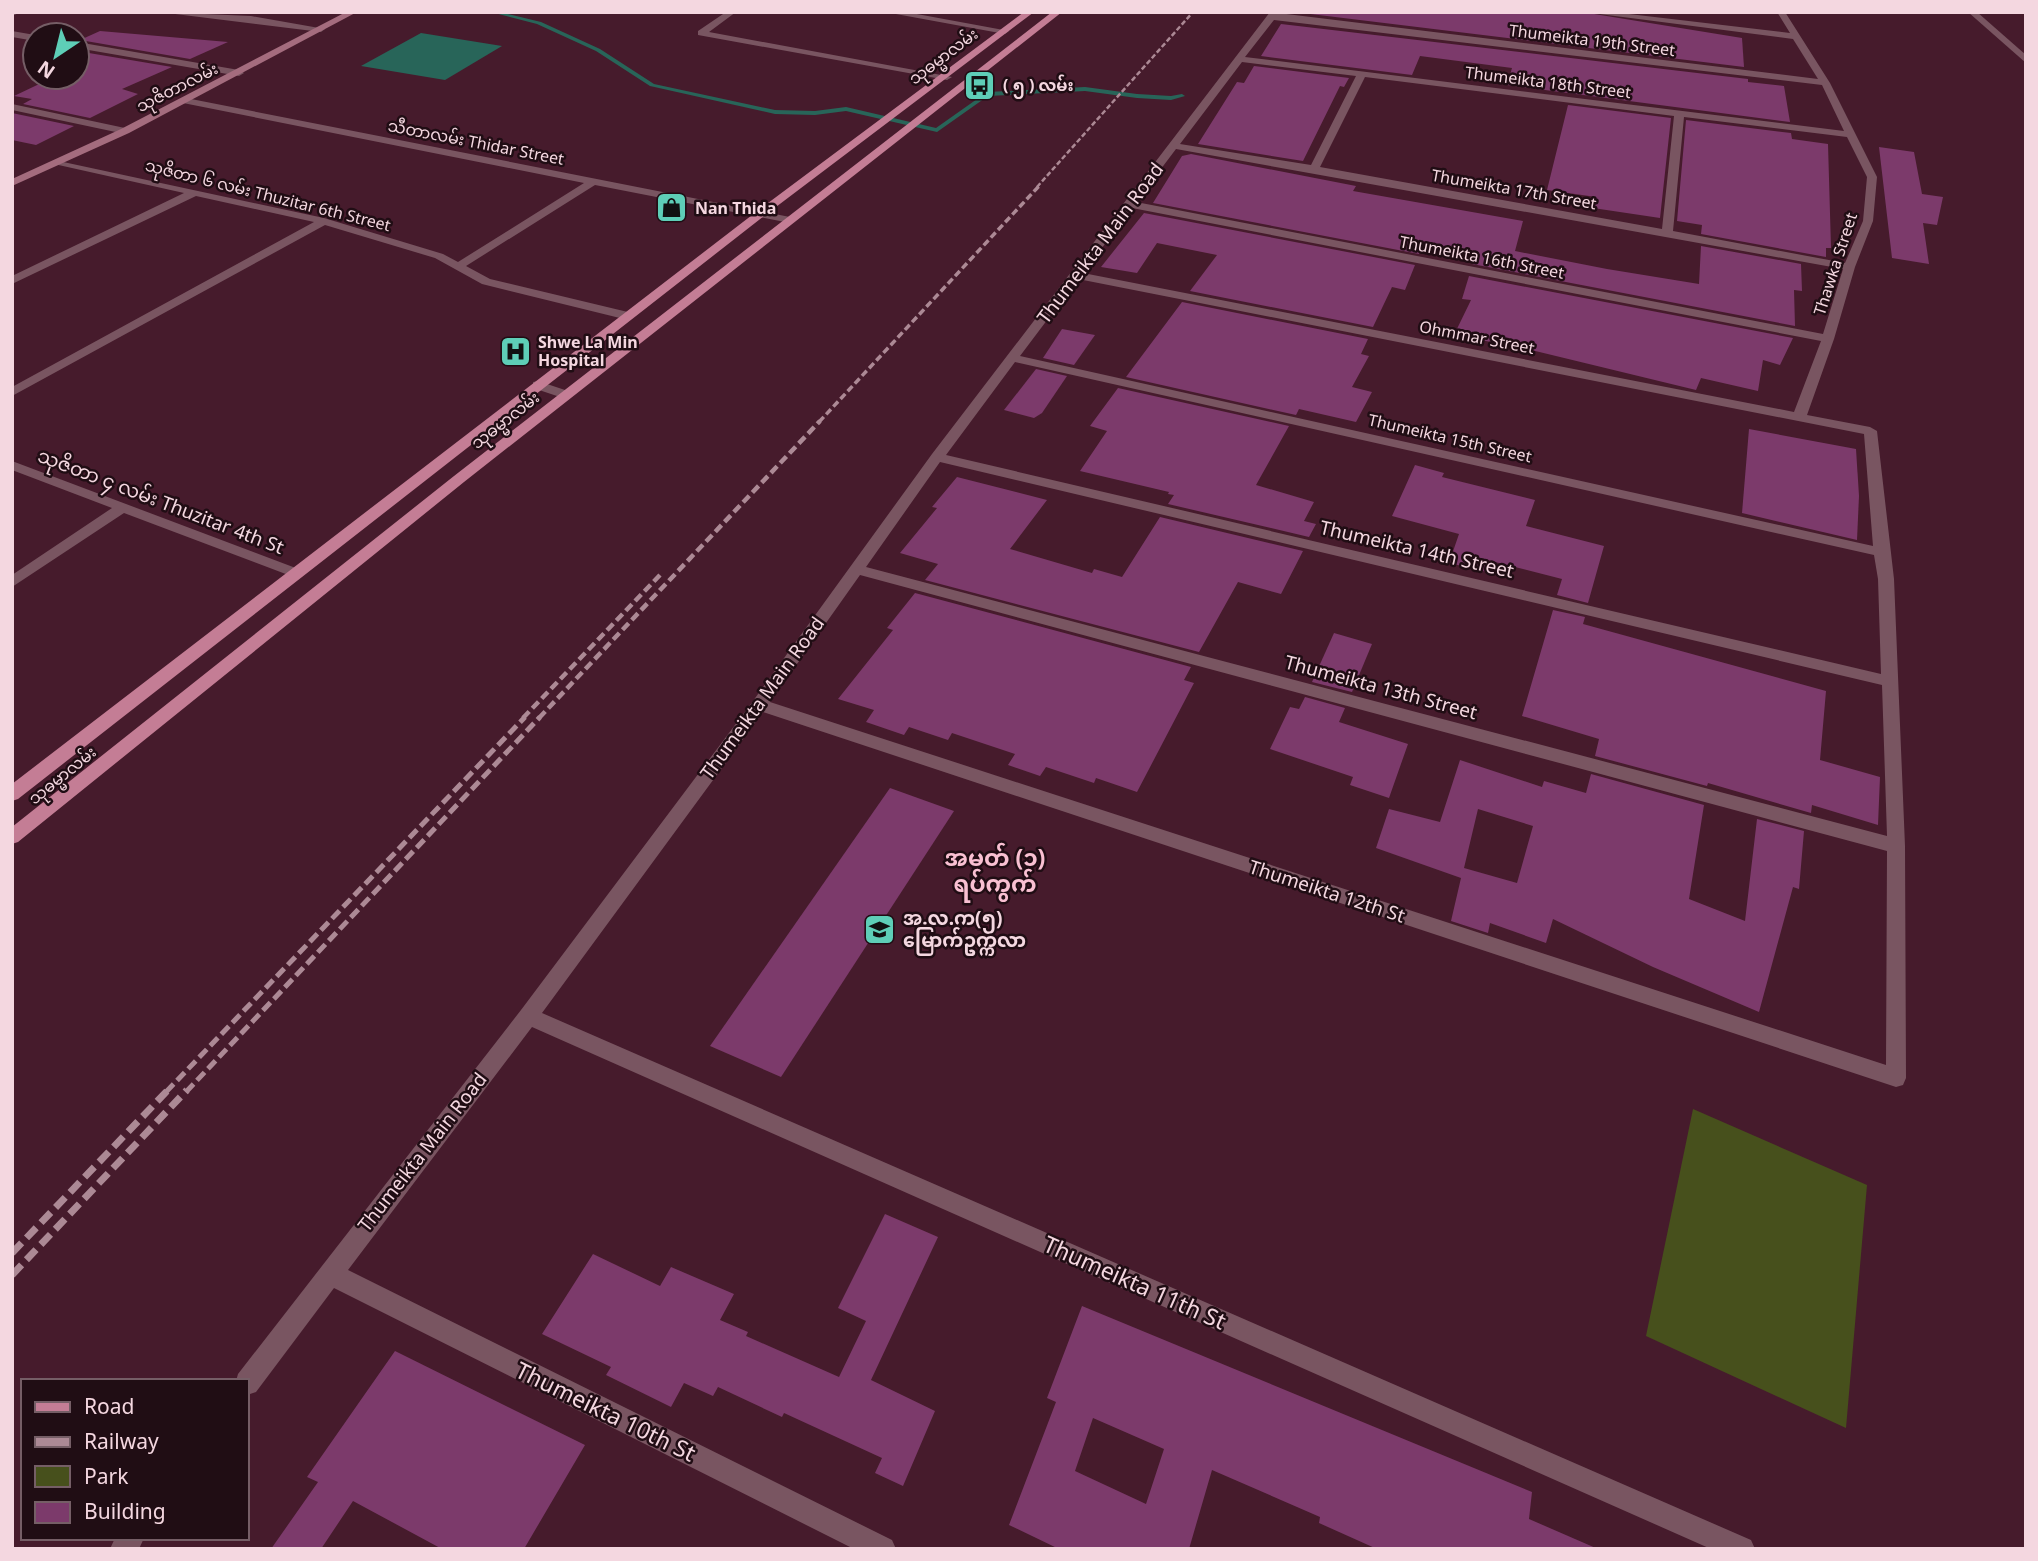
<svg xmlns="http://www.w3.org/2000/svg" width="2038" height="1561" viewBox="0 0 2038 1561" font-family="'Noto Sans','Noto Sans Myanmar',sans-serif">
	<rect width="100%" height="100%" fill="#461b2c"/>
	<path fill="#47501c" d="M1693,1109l174,76 -21,243 -200,-92z"/>
	<path fill="#286559" d="M421,33l81,13 -57,34 -84,-14z"/>
	<g fill="none" stroke-linecap="round" stroke-linejoin="round">
		<path fill="#286559" fill-rule="evenodd" d="M491,12h9l41,10 59,27 54,35 121,26 40,1 31,-4 90,21 51,-36 98,-5 52,7 34,2 11,-2 3,2 -14,4 -34,-2 -52,-7 -97,5 -51,36 -91,-21 -31,4 -40,-1 -125,-28 -54,-35 -59,-27z"/>
	</g>
	<g fill="#7c3a6b" fill-rule="evenodd">
		<path d="M1294,12h288l160,26 2,29z"/>
		<path d="M1281,24l467,55v3l36,4 6,36 -283,-37 5,-17 -92,-12 -8,19 -151,-19z"/>
		<path d="M100,31l128,11 -38,17 -110,-19z"/>
		<path d="M77,51l95,16 -50,22 16,5 -48,24 -67,-14 9,-5 -18,-3 40,-19h23z"/>
		<path d="M1254,66l95,12 -5,9 -4,-1 -37,75 -105,-17 39,-62 7,1z"/>
		<path d="M1568,105l103,13 -11,100 -67,-10 3,-11 -49,-7z"/>
		<path d="M12,113l62,13 -38,19 -24,-5z"/>
		<path d="M1686,120l105,13 1,6 36,5 3,104h-5v9l-125,-23 1,-9 -25,-4z"/>
		<path d="M1879,147l35,5 8,42 21,3 -6,28 -14,-2 6,41 -37,-6z"/>
		<path d="M1191,154l165,32 -3,5 170,30 -8,30 92,18 92,15 2,-38 100,18 1,27 -8,-1 1,36 -323,-62 2,-6 -53,-8 -2,4 -266,-51 29,-47z"/>
		<path d="M1144,213l271,52 -10,25 -13,-3 -19,40 -183,-36 27,-36 -60,-12 -20,30 -36,-6z"/>
		<path d="M1469,276l324,62 -13,27 -17,-5 -5,31 -57,-13 -5,12 -173,-42 -69,-13 17,-35 -9,-1z"/>
		<path d="M1182,302l186,37 -7,15 8,2 -17,31 20,5 -16,30 -57,-13 -3,6 -170,-38z"/>
		<path d="M1062,329l33,6 -21,30 -31,-7z"/>
		<path d="M1036,369l31,7 -25,37 -8,5 -30,-8z"/>
		<path d="M1118,388l171,38 -33,59 58,17 -10,19 12,3 -7,13 -141,-33 6,-9 -6,-1 1,-2 -89,-21 27,-40 -17,-5z"/>
		<path d="M1749,429l107,20 3,47 -2,44 -115,-27z"/>
		<path d="M1415,465l29,8 -2,4 93,23 -9,26 78,20 -16,57 -31,-8 5,-16 -71,-18 -4,11 -38,-9 10,-29 -67,-18z"/>
		<path d="M957,477l90,23 -37,49 82,24 2,-4 28,8 38,-60 143,34 -22,43 -43,-12 -39,70 -274,-72 13,-16 -38,-11 37,-45 -5,-1z"/>
		<path d="M915,593l276,74 -7,13 10,3 -57,109 -41,-14 -2,5 -48,-16 -6,9 -32,-11 7,-11 -63,-21 -4,7 -39,-13 -5,8 -38,-13 8,-12 -36,-11 55,-69 -6,-2z"/>
		<path d="M1553,610l32,7 -2,7 243,67 -6,69 60,17 -2,48 -66,-20 -1,8 -103,-30 -1,3 -112,-30 4,-17 -77,-23z"/>
		<path d="M1334,633l38,11 -20,48 -40,-10z"/>
		<path d="M1305,697l40,11 -6,14 69,22 -19,54 -39,-13 3,-8 -83,-28 20,-42 9,2z"/>
		<path d="M1460,760l82,27 2,-6 42,12 5,-19 113,31 -15,94 56,22 12,-102 47,12 -5,58 -6,-2 -34,125 -106,-45 -100,-48 -7,24 -56,-20 -2,10 -37,-12 10,-43 -85,-30 13,-39 51,13zM1478,809l55,17 -16,57 -53,-15z"/>
		<path d="M890,788l64,23 -173,266 -71,-31z"/>
		<path d="M885,1214l53,23 -67,143 64,31 -32,75 -28,-13 7,-15 -98,-45 -2,4 -64,-30 -5,9 -29,-13 -13,24 -65,-32 5,-8 -69,-33 51,-80 67,32 11,-19 63,27 -14,26 28,12 -2,4 93,41 27,-56 -28,-13z"/>
		<path d="M1082,1306l450,186 -3,27 69,30h-221l-58,-26 1,-6 -108,-47 -23,79h-130l-50,-24 47,-123 -9,-4zM1093,1418l71,31 -18,55 -71,-33z"/>
		<path d="M395,1351l190,94 -61,104h-82l-89,-48 -32,48h-50l47,-67 -11,-5z"/>
	</g>
	<g fill="none" stroke-linecap="round" stroke-linejoin="round">
		<g fill="#795561" fill-rule="evenodd">
			<path d="M12,12h9l-9,4z"/>
			<path d="M159,12l92,4 74,13 -4,3z"/>
			<path d="M726,12h10l-27,20 243,45 -5,3 -249,-45v-4z"/>
			<path d="M885,12h21l103,19 -4,3z"/>
			<path d="M1270,12l548,67 -25,-40 -209,-27h28l178,21 -13,-21h8l45,71 47,94 -4,44 -18,46 -21,72 -27,76 63,12 7,4 17,148 11,267 1,232 -3,7 -7,2 -1133,-375 -221,301 1209,527 4,9h-44l-1179,-522 -184,243 544,270 4,9h-42l-520,-261 -78,104 -9,3v-14h-11l2,-7 283,-364 232,-309 179,-247zM1274,20l548,65 22,46 -599,-74zM1242,62l114,14 -45,89 -131,-21zM1365,77l309,39 -12,113 -342,-62zM1684,117l163,20 20,40 -4,44 -18,42 -172,-32zM1176,149l667,120 -20,65 -687,-132zM1132,208l689,133 -27,71 -711,-139zM1078,279l786,155 9,112 -853,-190zM1015,362l859,193 4,24 3,95 -935,-219zM940,462l942,223 5,151 -1021,-269zM860,575l1027,276 -1,214 -1116,-363z"/>
			<path d="M1968,12h9l49,43v8z"/>
			<path d="M12,31l23,4v6l-23,-4z"/>
			<path d="M77,42l162,28 5,3 -5,3 -162,-28z"/>
			<path d="M186,98l604,119 5,3 -5,3 -195,-38 -129,81 24,13 142,34 2,3 -6,4 -146,-36 -47,-26 -110,-33 -313,171v-9l302,-165 -118,-26 -184,88v-8l172,-83 -130,-29v-4l270,58 119,36 15,8 126,-79 -401,-80v-4z"/>
			<path d="M12,104l113,24 5,3 -5,3 -113,-24z"/>
			<path d="M538,381l33,11 1,3 -6,4 -33,-11v-6z"/>
			<path d="M12,461l289,109 3,3 -3,3h-10l-167,-63 -112,74v-12l100,-67 -100,-38z"/>
			<path d="M115,1538h29l-5,11h-29z"/>
		</g>
		<path fill="#a46c7e" fill-rule="evenodd" d="M346,12h11l-228,121 -117,53v-7l109,-50z"/>
		<g fill="#c47d95" fill-rule="evenodd">
			<path d="M1024,12h10l-270,204 -746,583 -6,2v-17l744,-572z"/>
			<path d="M1052,12h10l-598,470 -446,360 -6,2v-17l442,-351z"/>
		</g>
		<path stroke="#ac8995" stroke-width="2.5" stroke-dasharray="5 2.5" stroke-linecap="butt" d="M1037,187l156,-175"/>
		<path stroke="#ac8995" stroke-width="3.5" stroke-dasharray="7 3.5" stroke-linecap="butt" d="M819,422l220,-236"/>
		<g stroke="#ac8995" stroke-width="4.5" stroke-dasharray="9 4.5" stroke-linecap="butt">
			<path d="M523,718l137,-143"/>
			<path d="M539,718l281,-297"/>
		</g>
		<g stroke="#ac8995" stroke-width="5" stroke-dasharray="11 5" stroke-linecap="butt">
			<path d="M166,1092l359,-375"/>
			<path d="M186,1092l354,-375"/>
		</g>
		<g stroke="#ac8995" stroke-width="7" stroke-dasharray="14 7" stroke-linecap="butt">
			<path d="M12,1253l156,-163"/>
			<path d="M12,1275l175,-185"/>
		</g>
	</g>
	<defs>
		<symbol id="bus-square" viewBox="-11 -11 22 22"><rect x="-9" y="-9" width="18" height="18" rx="4" fill="#5eceb7" stroke="#200d14"/><path d="M-5-6H5V4H4V6H2V4H-2V6H-4V4H-5ZM-3.5-4V0h7V-4ZM-3.5 1.2v1.5H-2V1.2ZM2 1.2v1.5H3.5V1.2Z" fill="#111"/></symbol>
		<symbol id="shop-square" viewBox="-11 -11 22 22"><rect x="-9" y="-9" width="18" height="18" rx="4" fill="#5eceb7" stroke="#200d14"/><path d="M-5-2.5h2.3a2.7 3.5 0 0 1 5.4 0H5L5.5 6h-11ZM-1.5-2.5h3a1.5 2.3 0 0 0-3 0Z" fill="#111"/></symbol>
		<symbol id="hospital-square" viewBox="-11 -11 22 22"><rect x="-9" y="-9" width="18" height="18" rx="4" fill="#5eceb7" stroke="#200d14"/><path d="M-5-5h3v3.5h4V-5h3V5h-3V1.5h-4V5h-3Z" fill="#111"/></symbol>
		<symbol id="school-square" viewBox="-11 -11 22 22"><rect x="-9" y="-9" width="18" height="18" rx="4" fill="#5eceb7" stroke="#200d14"/><path d="M0-5L7-2L0 1L-7-2ZM-4 1L0 2.5L4 1V4Q0 6-4 4Z" fill="#111"/></symbol>
	</defs>
	<g fill-rule="evenodd">
		<use href="#bus-square" x="962" y="68" width="35" height="35"/>
		<use href="#shop-square" x="654" y="190" width="35" height="35"/>
		<use href="#hospital-square" x="498" y="334" width="35" height="35"/>
		<use href="#school-square" x="862" y="912" width="35" height="35"/>
	</g>
	<g text-anchor="middle" dominant-baseline="central" stroke-width="5" stroke-linejoin="round" paint-order="stroke">
		<g font-size="16" fill="#f4d7e0" stroke="#200d14">
			<text transform="translate(1592 40) rotate(7)">Thumeikta 19th Street</text>
			<text transform="translate(943 56) rotate(-37)">သုဓမ္မာလမ်း</text>
			<text transform="translate(1548 82) rotate(7)">Thumeikta 18th Street</text>
			<text transform="translate(177 87) rotate(-27)">သုဇိတာလမ်း</text>
			<text transform="translate(476 142) rotate(11)">သီတာလမ်း Thidar Street</text>
			<text transform="translate(1514 189) rotate(10)">Thumeikta 17th Street</text>
			<text transform="translate(268 195) rotate(14)">သုဇိတာ ၆ လမ်း Thuzitar 6th Street</text>
			<text transform="translate(1482 257) rotate(11)">Thumeikta 16th Street</text>
			<text transform="translate(1835 264) rotate(-72)">Thawka Street</text>
			<text transform="translate(1477 337) rotate(11)">Ohmmar Street</text>
			<text transform="translate(505 420) rotate(-38)">သုဓမ္မာလမ်း</text>
			<text transform="translate(1450 438) rotate(13)">Thumeikta 15th Street</text>
			<text transform="translate(62 775) rotate(-39)">သုဓမ္မာလမ်း</text>
		</g>
		<g font-size="16" font-weight="bold" fill="#f4d7e0" stroke="#200d14" text-anchor="start">
			<text x="1003" y="85">( ၅ ) လမ်း</text>
			<text x="695" y="208">Nan Thida</text>
			<text x="538" y="342">Shwe La Min<tspan x="538" dy="18">Hospital</tspan></text>
		</g>
		<g font-size="19" fill="#f4d7e0" stroke="#200d14">
			<text transform="translate(1100 243) rotate(-53)">Thumeikta Main Road</text>
			<text transform="translate(161 501) rotate(21)">သုဇိတာ ၄ လမ်း Thuzitar 4th St</text>
			<text transform="translate(1417 549) rotate(13)">Thumeikta 14th Street</text>
			<text transform="translate(1381 687) rotate(15)">Thumeikta 13th Street</text>
			<text transform="translate(762 698) rotate(-54)">Thumeikta Main Road</text>
			<text transform="translate(1327 891) rotate(18)">Thumeikta 12th St</text>
			<text transform="translate(422 1152) rotate(-52)">Thumeikta Main Road</text>
		</g>
		<g font-size="19" font-weight="bold" fill="#f4d7e0" stroke="#200d14" text-anchor="start">
			<text x="903" y="918">အ.လ.က(၅)<tspan x="903" dy="22">မြောက်ဥက္ကလာ</tspan></text>
		</g>
		<g font-size="23" font-weight="bold" fill="#f9c0d2" stroke="#200d14">
			<text x="995" y="857">အမှတ် (၁)<tspan x="995" dy="26">ရပ်ကွက်</tspan></text>
		</g>
		<g font-size="23" fill="#f4d7e0" stroke="#200d14">
			<text transform="translate(1135 1282) rotate(24)">Thumeikta 11th St</text>
			<text transform="translate(606 1411) rotate(26)">Thumeikta 10th St</text>
		</g>
	</g>
	<rect width="2038" height="1561" fill="none" stroke="#f4d7e0" stroke-width="28"/>
	<rect x="21" y="1379" width="228" height="161" fill="#200d14" stroke="#755e66" stroke-width="2"/>
	<rect x="35" y="1402" width="35" height="10" fill="#c47d95" stroke="#755e66" stroke-width="2"/>
	<text x="84" y="1414" font-size="21" fill="#f4d7e0">Road</text>
	<rect x="35" y="1437" width="35" height="10" fill="#ac8995" stroke="#755e66" stroke-width="2"/>
	<text x="84" y="1449" font-size="21" fill="#f4d7e0">Railway</text>
	<rect x="35" y="1466" width="35" height="21" fill="#47501c" stroke="#755e66" stroke-width="2"/>
	<text x="84" y="1484" font-size="21" fill="#f4d7e0">Park</text>
	<rect x="35" y="1502" width="35" height="21" fill="#7c3a6b" stroke="#755e66" stroke-width="2"/>
	<text x="84" y="1519" font-size="21" fill="#f4d7e0">Building</text>
	<g transform="translate(56 56) rotate(215)"><circle r="33" fill="#200d14" stroke="#755e66" stroke-width="2"/>
	<path d="M0-5L12 26L0 18L-12 26Z" fill="#5eceb7"/>
	<text y="-10" font-size="19" font-weight="bold" text-anchor="middle" fill="#f4d7e0">N</text>
	</g>
</svg>
